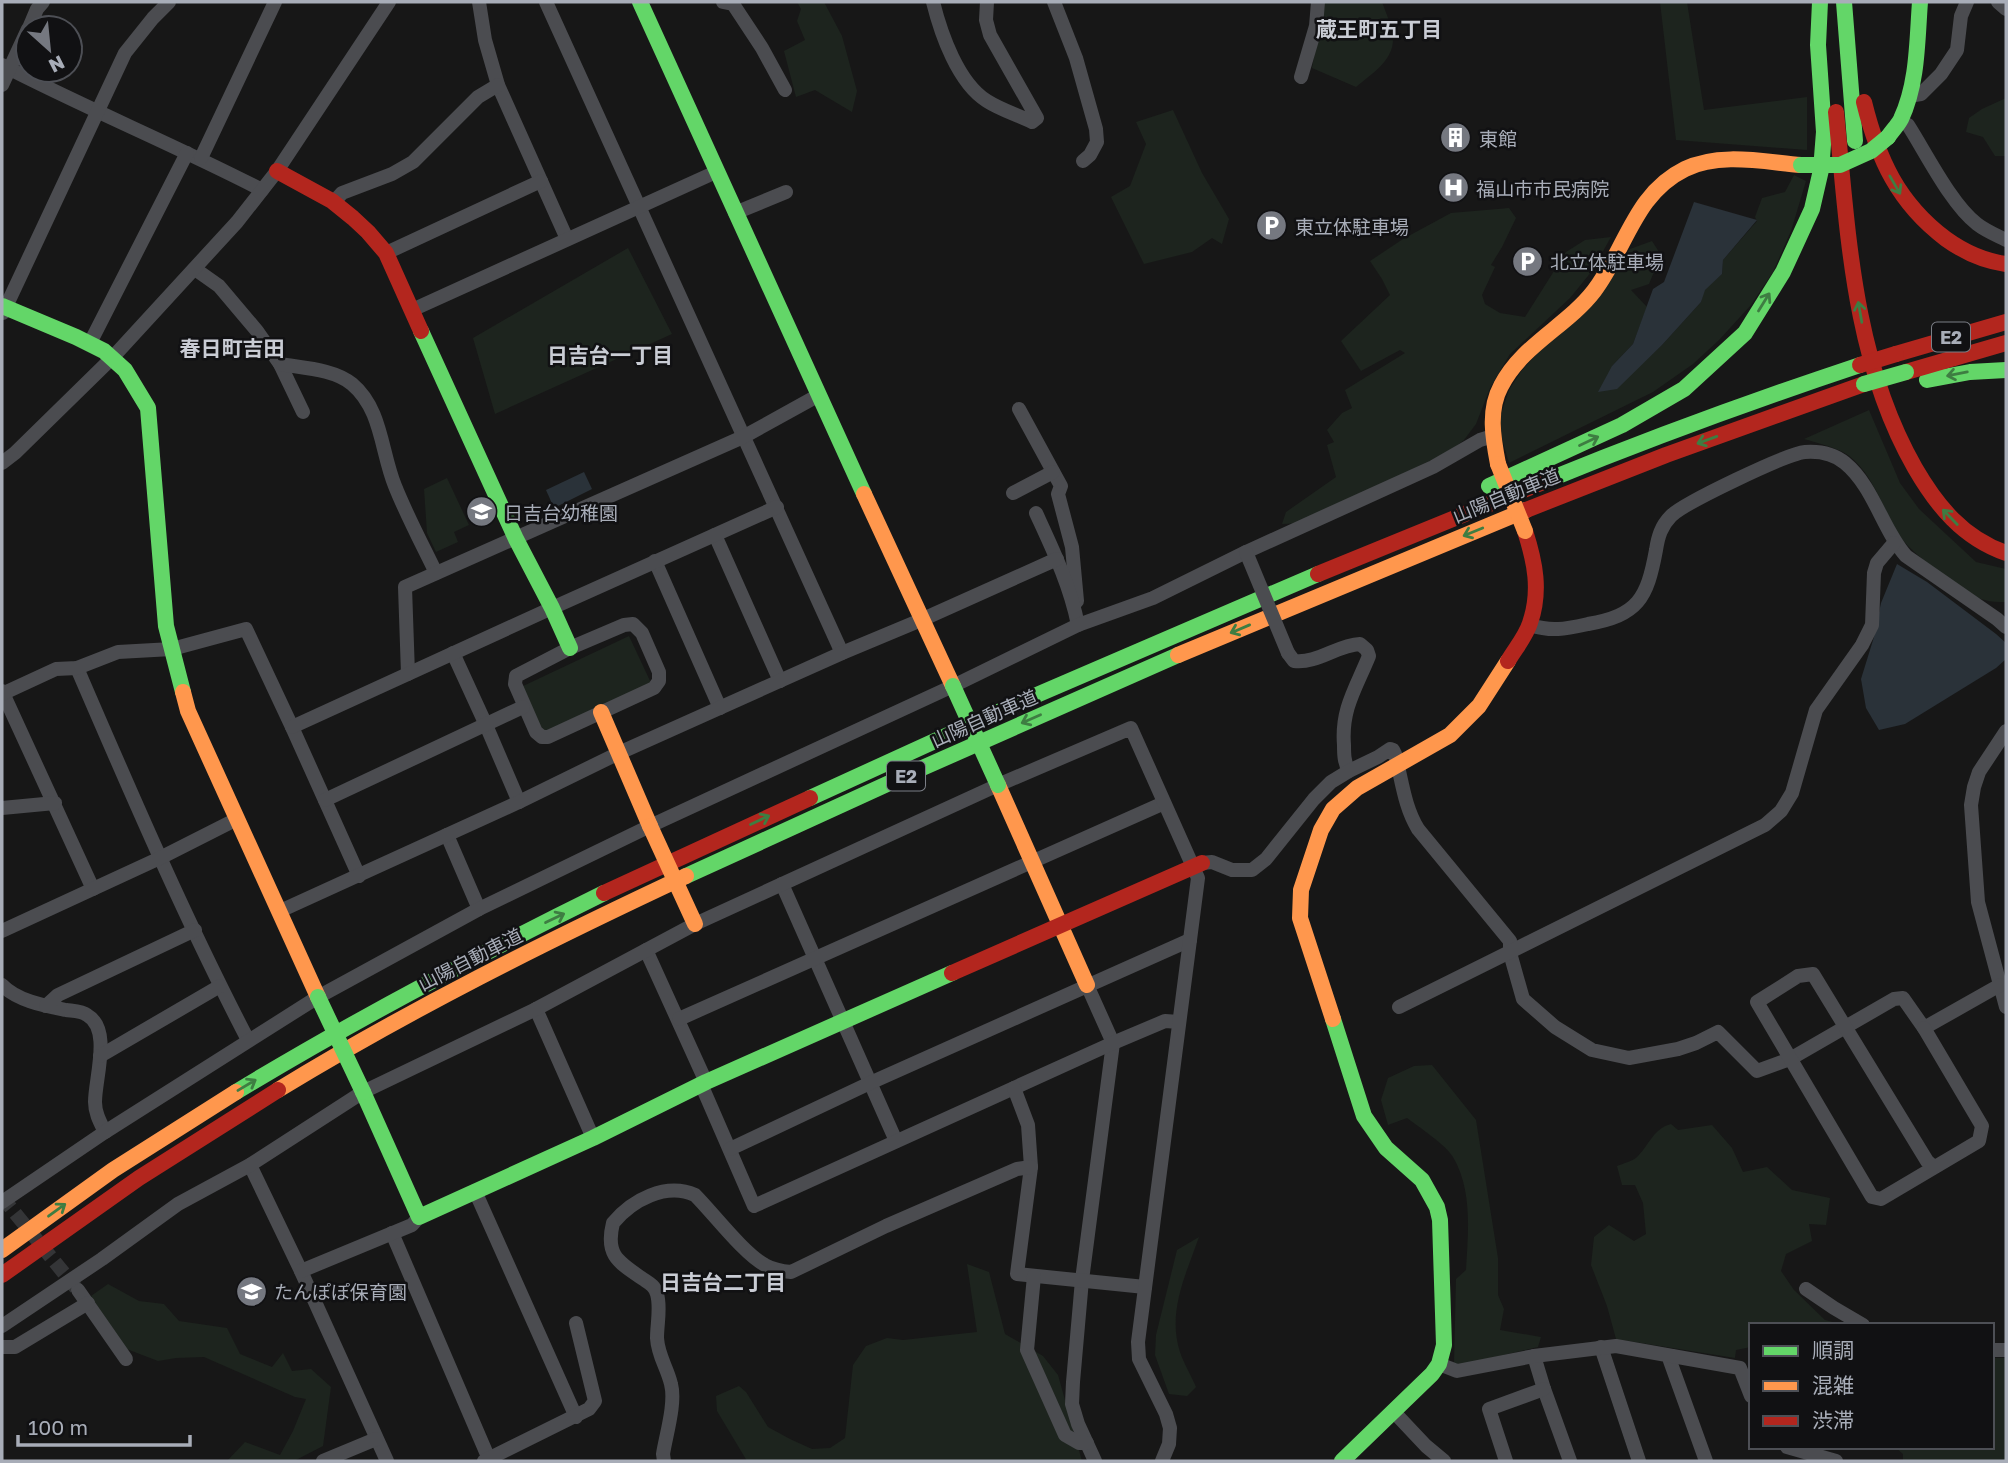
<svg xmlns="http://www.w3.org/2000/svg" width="2008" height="1463" viewBox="0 0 2008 1463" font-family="'Golos Text','Noto Sans JP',sans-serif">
	<rect width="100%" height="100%" fill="#171717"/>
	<g fill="#1d241e">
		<path d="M797,2h27l18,34 15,55 -5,21 -37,-22 -19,7 -12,-46 21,-11 -8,-19 4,-12z"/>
		<path d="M1324,2h58c4,11 11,26 11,38 0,21 -23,35 -37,47l-44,-19z"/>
		<path d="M1660,2h27l17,108 103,-13v53l-131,-10z"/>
		<path d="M2006,98v58h-11l-12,-19 -17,-5 3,-14 13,-9z"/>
		<path d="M1173,110l29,63 27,46 -7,25 -10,-6 -20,14 -48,12 -33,-67 19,-11 16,-42 -10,-22z"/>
		<path d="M1794,175l12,6 -15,50 -18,41 -22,33 -32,35 -26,24 -40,28 -144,71 -7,-24 -2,-22 9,-27 13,-20 95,-103 13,-18 22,-8 9,14 -12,29 -18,6 16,17 -14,37 -21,22 31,-3 19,-18 39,-43 3,-12 18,-16 1,-14 34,-39 -2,-4 7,-19 23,-6z"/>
		<path d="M1509,208l7,10 -14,29 -11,18 4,2 -13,28 3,9 15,9 25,4 41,-65 19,-12 26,-3 -19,34 -22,27 -60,56 -20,34 -14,36 -12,16 -14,11 -148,72 -20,1 4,-12 50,-35 -9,-32 7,-3 -7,-12 15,-17 10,-5 -7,-18 60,-37 -5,-3 -39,21 -20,-30 49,-46 -8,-16 -12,-18 33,-22 48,-26z"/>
		<path d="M628,248l44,86 -177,80 -22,-76z"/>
		<path d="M1869,410l31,73 19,26 57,53 30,7v33c-7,0 -15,0 -21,-2 -21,-5 -75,-48 -86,-65 -16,-25 -23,-54 -45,-75 -12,-12 -34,-16 -50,-21z"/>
		<path d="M447,478l22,47 -15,7 4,10 -22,10 -9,-19 -3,-44z"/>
		<path d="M629,636l22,47 -109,51 -21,-47z"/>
		<path d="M1432,1065l44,55 22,138v37l6,14 -4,21 41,7 -3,10 -77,18 -7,-2 2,-84 10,-9c2,-37 7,-79 -13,-113 -7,-12 -34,-30 -46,-39l-19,7 -7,-25 7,-22 26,-12z"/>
		<path d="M1671,1124l7,6 34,-5 20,23 11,24 24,-5 25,23 38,8 -4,27 -17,-1 3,17 -26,13 -5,17 13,19 31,30 19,5h-93v22l-15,3 -1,8 -119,-19 -9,-33 -16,-41 3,-28 15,-12 25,16 12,-7 -3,-31 -8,-18h-13l-5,-19c7,-3 17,-5 21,-10 11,-11 16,-28 33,-32z"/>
		<path d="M1199,1237c-13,37 -32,75 -19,115 4,12 11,23 16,35l-9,9 -18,-2 -14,-39 1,-20 21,-85z"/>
		<path d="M967,1264l22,8 16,62 38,22 15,19 24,86h-335l-30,-50 -1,-15 23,-10 7,6 22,35 22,12 22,10 18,-1 15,-10 8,-73 13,-19 21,-8 16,2 74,-8z"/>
		<path d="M108,1284l31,17 25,3 15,17 48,7 13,26 32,13 11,-14 9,18 19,-2 20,18 -8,59 -29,15h-67l18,-19 35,13 13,-24 13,-32 -11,-2 -91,-40 -28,1 -18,3 -34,-13 -33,-52z"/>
		<path d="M1992,1358h14v103h-103v-7l-8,-7h97z"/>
	</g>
	<g fill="#2a3239">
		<path d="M1694,202l63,18 -34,40 -1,14 -17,16 -4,12 -39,43 -45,44 -19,3 14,-26 21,-22 20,-55 11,-7z"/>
		<path d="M584,472l8,17 -38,19 -8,-18z"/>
		<path d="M1897,564l30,18 69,52 10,9v16l-10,9 -91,56 -26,6 -13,-22 -5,-29 13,-42 7,-34z"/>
	</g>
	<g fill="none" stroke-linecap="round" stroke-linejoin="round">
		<path stroke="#343537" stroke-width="14" stroke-dasharray="14 7" stroke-linecap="butt" d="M2,1197l74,91"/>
		<g stroke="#4b4c50" stroke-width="14">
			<path d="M479,2l6,38 13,45 69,154"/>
			<path d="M546,2l296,651"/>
			<path d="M723,2l10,2 29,44 23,42"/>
			<path d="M933,2c8,32 25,81 54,99 14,9 31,14 45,21l5,-4 -47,-83 -4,-15 1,-18"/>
			<path d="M1054,2l22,56 20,71 1,13 -7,13 -7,6"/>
			<path d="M1998,2l8,7"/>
			<path d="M29,28l8,-19 6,-7"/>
			<path d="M2,65c85,44 175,81 260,125"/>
			<path d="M1301,77l15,-51 2,-24"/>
			<path d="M2,85l26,-56"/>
			<path d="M1909,96l12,-2 20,-20 16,-24 4,-34 6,-14"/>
			<path d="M1900,121l8,4c18,28 43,79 69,99 9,7 19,11 29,16"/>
			<path d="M201,158l74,-156"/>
			<path d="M334,202l8,-9 50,-19 21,-12 65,-65 20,-12"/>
			<path d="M735,213l51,-21"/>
			<path d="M386,253l155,-72"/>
			<path d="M195,269l24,17 38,45 23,33 23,48"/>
			<path d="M412,310l304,-138"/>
			<path d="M3,313l122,-260 28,-35 16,-16"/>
			<path d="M90,343l97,-190"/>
			<path d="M280,364c23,4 54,5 72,20 30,25 29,68 43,102 12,30 27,58 41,87"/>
			<path d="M1019,409l42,77 -3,8 14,53 5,54 -3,3"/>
			<path d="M2,463l13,-10 98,-96 124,-135 40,-51 112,-169"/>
			<path d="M1013,493l40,-21"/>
			<path d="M1036,513c17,37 34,72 42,112"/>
			<path d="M715,535l65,146"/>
			<path d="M655,561l65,147"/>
			<path d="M633,624l9,9 17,39v9l-5,7 -106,49h-6l-6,-5 -21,-48 1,-8 54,-28 54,-23z"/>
			<path d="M1530,625c22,7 35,4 58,-1 50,-9 59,-25 68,-74 2,-13 5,-24 15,-34 13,-13 115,-62 134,-64 14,-1 29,2 40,11 29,24 37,66 61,93l91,63 9,8"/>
			<path d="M453,653l33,72 33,77"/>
			<path d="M1288,653l6,8c23,3 43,-16 66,-17l7,6 2,6c-13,32 -28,53 -25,89 0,9 0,17 5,26"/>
			<path d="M77,668c54,125 108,251 171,372"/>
			<path d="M408,674l-3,-87 338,-150 76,-42"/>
			<path d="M2,691l91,198"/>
			<path d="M2,694l54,-25 21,-1 41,-16 54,-3 74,-20 46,98 67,149"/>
			<path d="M292,727l260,-119 225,-101"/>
			<path d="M2006,731l-27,41 -5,15 -3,18 7,97 28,105"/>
			<path d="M325,800l198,-93"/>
			<path d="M2,808l53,-5"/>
			<path d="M447,835l32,74"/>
			<path d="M1202,863l10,-1 20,8h20l14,-11 48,-60 17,-17 18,-11 29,-14 12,-8 3,1 2,4c7,26 9,52 23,75l92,112v12l13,46 32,28 37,23 37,8 49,-9 18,-6 22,-11 39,39 33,-12 104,-60 9,-1 21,30 76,-43"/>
			<path d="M782,884l114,257"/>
			<path d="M280,911l239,-109 100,-49 223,-100 79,-33 136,-61"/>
			<path d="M2,931l158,-73 77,-39"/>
			<path d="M646,950l60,132"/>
			<path d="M2,985c15,16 44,21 64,25 7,1 16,1 21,5 25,14 8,63 8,87 0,11 5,20 10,30"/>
			<path d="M1087,985l26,58 -31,237 -9,102 -1,22 6,20 17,37"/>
			<path d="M46,1006l12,-11 137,-65"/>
			<path d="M1399,1007l366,-182 16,-14 11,-18 24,-83 46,-65 10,-20 2,-52 3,-10 17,-20"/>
			<path d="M536,1009l57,129"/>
			<path d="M679,1019l485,-216"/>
			<path d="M1924,1028l58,98 -3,15 -98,58 -9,-2 -115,-195 41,-26 15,-2 114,187 7,6"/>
			<path d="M100,1056l120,-70"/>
			<path d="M701,1084l53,122 359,-163 52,-22 14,1"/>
			<path d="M1014,1088l14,37 3,42 -14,107 128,13"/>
			<path d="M730,1149l140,-66 320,-143"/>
			<path d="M250,1165l51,106 86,190"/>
			<path d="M475,1191l101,226"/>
			<path d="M2,1202l103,-70 213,-135 161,-88 171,-83 303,-140 125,-61 75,-27 93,-46 187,-85 47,-27 13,-4"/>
			<path d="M392,1233l97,226"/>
			<path d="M301,1271l111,-46 7,-8"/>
			<path d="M1034,1276l-7,74 38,85 14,8h8"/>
			<path d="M1806,1289l28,19 29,17"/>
			<path d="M78,1290l48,69"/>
			<path d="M2,1326l100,-67 76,-55 72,-39 113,-73 173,-83 159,-85 303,-139 133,-57 67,150 -60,464 1,17 27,55 4,14 -1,16 -7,17"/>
			<path d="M2,1347h13l73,-44"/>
			<path d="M1601,1347l38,114"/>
			<path d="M1992,1350h14"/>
			<path d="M1534,1356l10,33 26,72"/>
			<path d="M1672,1356l-2,5 36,100"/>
			<path d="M1439,1364l18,7 77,-15 82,-10 124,22 11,28"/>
			<path d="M1393,1411l33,35 18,15"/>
			<path d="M1787,1447l49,14"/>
			<path d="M323,1461l53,-22"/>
			<path d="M484,1461l105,-52 6,-8 -19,-78"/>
			<path d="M664,1461l-1,-7c3,-19 13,-51 8,-70 -4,-17 -13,-28 -14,-46 0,-14 4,-31 0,-44 -2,-8 -8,-11 -14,-15 -25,-17 -38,-24 -30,-56 19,-23 53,-41 82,-28 18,18 49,59 70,70 9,5 16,6 26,7l95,-46 131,-57 14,-2"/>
			<path d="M1506,1461l-17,-52 55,-20"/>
		</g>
		<g stroke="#63d668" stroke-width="16">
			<path d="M640,2l224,492"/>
			<path d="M1844,2l11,139"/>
			<path d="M1888,137c4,-6 10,-12 13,-18 17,-36 16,-79 19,-117"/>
			<path d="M2,306l74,31 28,14 21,19 23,38 18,218 17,66"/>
			<path d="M421,331l95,208 36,69 18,40"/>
			<path d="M1927,380l43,-8 36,-2"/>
			<path d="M1548,480c103,-42 207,-80 312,-115"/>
			<path d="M1489,486l133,-61 62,-36 61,-56 38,-61 29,-63 9,-39 3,-38 -6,-87 2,-43"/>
			<path d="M810,798l208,-95 300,-129"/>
			<path d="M686,876l234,-107 258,-114"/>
			<path d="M1333,1019l31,97 22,32 36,32 15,27 3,13 4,125 -5,19 -7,10 -90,87"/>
			<path d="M236,1092c119,-72 242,-137 368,-199"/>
			<path d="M363,1092l56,125 174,-79 113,-56 246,-109"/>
		</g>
		<g stroke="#ff974d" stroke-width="16">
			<path d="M1498,464c-5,-26 -10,-54 3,-78 21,-41 66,-60 93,-95 32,-42 40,-97 91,-122 35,-17 79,-7 116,-4"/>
			<path d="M864,494l89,192"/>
			<path d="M1178,655l348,-145"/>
			<path d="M183,692l5,19 130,286"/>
			<path d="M601,712l49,114"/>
			<path d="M998,785l89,200"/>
			<path d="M1333,1019l-33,-101 1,-28 20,-60 12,-21 24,-21 93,-53 29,-29 29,-45"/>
			<path d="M278,1090c131,-80 269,-149 408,-214"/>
			<path d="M2,1250l111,-80 123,-78"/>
		</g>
		<g stroke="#b3261e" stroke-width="16">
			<path d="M1864,102c14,57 34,101 82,137 18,13 38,22 60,25"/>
			<path d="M1836,112c12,121 17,248 79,356 22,38 48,70 91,85"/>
			<path d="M277,171l55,30 21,17 15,14 18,21 35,78"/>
			<path d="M1896,354l110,-32"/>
			<path d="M1906,372l100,-29"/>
			<path d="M1526,510l140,-55 198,-71"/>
			<path d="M1318,574l230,-94"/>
			<path d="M1508,661c7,-12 18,-25 22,-38 11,-32 5,-61 -5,-92"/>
			<path d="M604,893l206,-95"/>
			<path d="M952,973l250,-110"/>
			<path d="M2,1275l137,-97 139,-88"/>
		</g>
		<path stroke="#4b4c50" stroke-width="14" d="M1246,552l42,101"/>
		<g stroke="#63d668" stroke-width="16">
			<path d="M1801,165h39l31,-14 17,-14"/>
			<path d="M1864,384l42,-12"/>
			<path d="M953,686l45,99"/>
			<path d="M318,997l45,95"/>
		</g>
		<g stroke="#ff974d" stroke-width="16">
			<path d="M1498,464l27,67"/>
			<path d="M650,826l45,98"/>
		</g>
		<path stroke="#b3261e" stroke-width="16" d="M1860,365l36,-11"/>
	</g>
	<defs><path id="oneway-shaft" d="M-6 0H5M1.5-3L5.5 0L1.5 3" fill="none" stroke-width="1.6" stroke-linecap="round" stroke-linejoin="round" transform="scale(1.75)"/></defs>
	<g stroke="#3e7d42">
		<use href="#oneway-shaft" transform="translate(1895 185) rotate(60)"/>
		<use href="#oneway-shaft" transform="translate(1764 302) rotate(-58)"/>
		<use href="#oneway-shaft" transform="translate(1860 312) rotate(-100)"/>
		<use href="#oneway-shaft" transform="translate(1957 374) rotate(169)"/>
		<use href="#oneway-shaft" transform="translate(1707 440) rotate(160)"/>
		<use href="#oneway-shaft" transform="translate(1589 441) rotate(-25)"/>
		<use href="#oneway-shaft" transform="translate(1950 517) rotate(-134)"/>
		<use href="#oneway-shaft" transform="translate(1473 532) rotate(158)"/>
		<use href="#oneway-shaft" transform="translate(1240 629) rotate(157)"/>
		<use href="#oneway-shaft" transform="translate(1031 719) rotate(156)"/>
		<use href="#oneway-shaft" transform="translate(760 820) rotate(-25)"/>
		<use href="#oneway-shaft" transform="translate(555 918) rotate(-26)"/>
		<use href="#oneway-shaft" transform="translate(247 1085) rotate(-31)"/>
		<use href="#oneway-shaft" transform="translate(57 1210) rotate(-36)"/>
	</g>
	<defs>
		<symbol id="building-disc" viewBox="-11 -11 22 22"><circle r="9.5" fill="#757880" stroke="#111113"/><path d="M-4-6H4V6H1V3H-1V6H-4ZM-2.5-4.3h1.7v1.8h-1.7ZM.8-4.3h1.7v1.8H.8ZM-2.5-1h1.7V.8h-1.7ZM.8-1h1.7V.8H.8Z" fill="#fff"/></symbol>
		<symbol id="hospital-disc" viewBox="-11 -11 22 22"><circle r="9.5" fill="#757880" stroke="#111113"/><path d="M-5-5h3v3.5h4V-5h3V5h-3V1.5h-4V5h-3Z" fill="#fff"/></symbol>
		<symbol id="parking-disc" viewBox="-11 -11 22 22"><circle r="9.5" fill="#757880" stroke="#111113"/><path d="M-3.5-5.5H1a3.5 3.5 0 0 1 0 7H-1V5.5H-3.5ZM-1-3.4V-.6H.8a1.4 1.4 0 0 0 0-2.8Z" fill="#fff"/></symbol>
		<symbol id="school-disc" viewBox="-11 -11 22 22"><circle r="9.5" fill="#757880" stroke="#111113"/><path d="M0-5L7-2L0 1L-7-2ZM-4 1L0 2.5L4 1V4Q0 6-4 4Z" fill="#fff"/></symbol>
	</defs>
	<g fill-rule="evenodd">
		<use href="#building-disc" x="1438" y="120" width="35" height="35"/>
		<use href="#hospital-disc" x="1436" y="170" width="35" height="35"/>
		<use href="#parking-disc" x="1254" y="208" width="35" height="35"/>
		<use href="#parking-disc" x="1510" y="244" width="35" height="35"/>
		<use href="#school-disc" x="464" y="494" width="35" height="35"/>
		<use href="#school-disc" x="234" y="1274" width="35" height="35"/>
	</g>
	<g text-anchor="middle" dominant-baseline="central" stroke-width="5" stroke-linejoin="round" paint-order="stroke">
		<g fill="#111113" stroke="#7b7e86" stroke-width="2">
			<rect x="1932" y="322.5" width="38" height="29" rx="5"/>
			<rect x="887" y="761.5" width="38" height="29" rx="5"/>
		</g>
		<g font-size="18" font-weight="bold" fill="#a8adb8">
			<text x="1951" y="337">E2</text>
			<text x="906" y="776">E2</text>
		</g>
		<g font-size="19" fill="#a8adb8" stroke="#111113" text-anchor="start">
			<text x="1479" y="138">東館</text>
			<text x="1476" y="188">福山市市民病院</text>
			<text x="1295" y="226">東立体駐車場</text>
			<text x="1550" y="261">北立体駐車場</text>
			<text x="504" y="512">日吉台幼稚園</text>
			<text x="274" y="1291">たんぽぽ保育園</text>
		</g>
		<g font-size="19" fill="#a8adb8" stroke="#111113">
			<text transform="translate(1506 495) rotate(-22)">山陽自動車道</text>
			<text transform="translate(984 718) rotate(-24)">山陽自動車道</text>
			<text transform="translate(470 959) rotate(-27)">山陽自動車道</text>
		</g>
		<g font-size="21" font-weight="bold" fill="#c9ccd4" stroke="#111113">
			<text x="1379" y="29">蔵王町五丁目</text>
			<text x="232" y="348">春日町吉田</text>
			<text x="610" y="355">日吉台一丁目</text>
			<text x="723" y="1282">日吉台二丁目</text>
		</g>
	</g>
	<rect width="2008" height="1463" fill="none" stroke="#a8adb8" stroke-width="7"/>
	<rect x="1749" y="1323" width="245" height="126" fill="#111113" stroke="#4d4f55" stroke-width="2"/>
	<rect x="1763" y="1346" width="35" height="10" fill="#63d668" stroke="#4d4f55" stroke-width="2"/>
	<text x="1812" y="1358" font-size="21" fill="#a8adb8">順調</text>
	<rect x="1763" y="1381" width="35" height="10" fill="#ff974d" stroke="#4d4f55" stroke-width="2"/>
	<text x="1812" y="1393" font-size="21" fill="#a8adb8">混雑</text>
	<rect x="1763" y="1416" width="35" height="10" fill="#b3261e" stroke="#4d4f55" stroke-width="2"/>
	<text x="1812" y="1428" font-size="21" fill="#a8adb8">渋滞</text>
	<g transform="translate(49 49) rotate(153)"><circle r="33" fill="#111113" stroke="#4d4f55" stroke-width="2"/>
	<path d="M0-5L12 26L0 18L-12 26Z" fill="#757880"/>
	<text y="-10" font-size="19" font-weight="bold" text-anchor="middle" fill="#a8adb8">N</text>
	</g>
	<path d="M18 1435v10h172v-10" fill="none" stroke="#a8adb8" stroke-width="3.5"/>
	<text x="28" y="1435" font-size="21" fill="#a8adb8" stroke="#111113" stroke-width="5" paint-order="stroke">100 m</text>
</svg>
